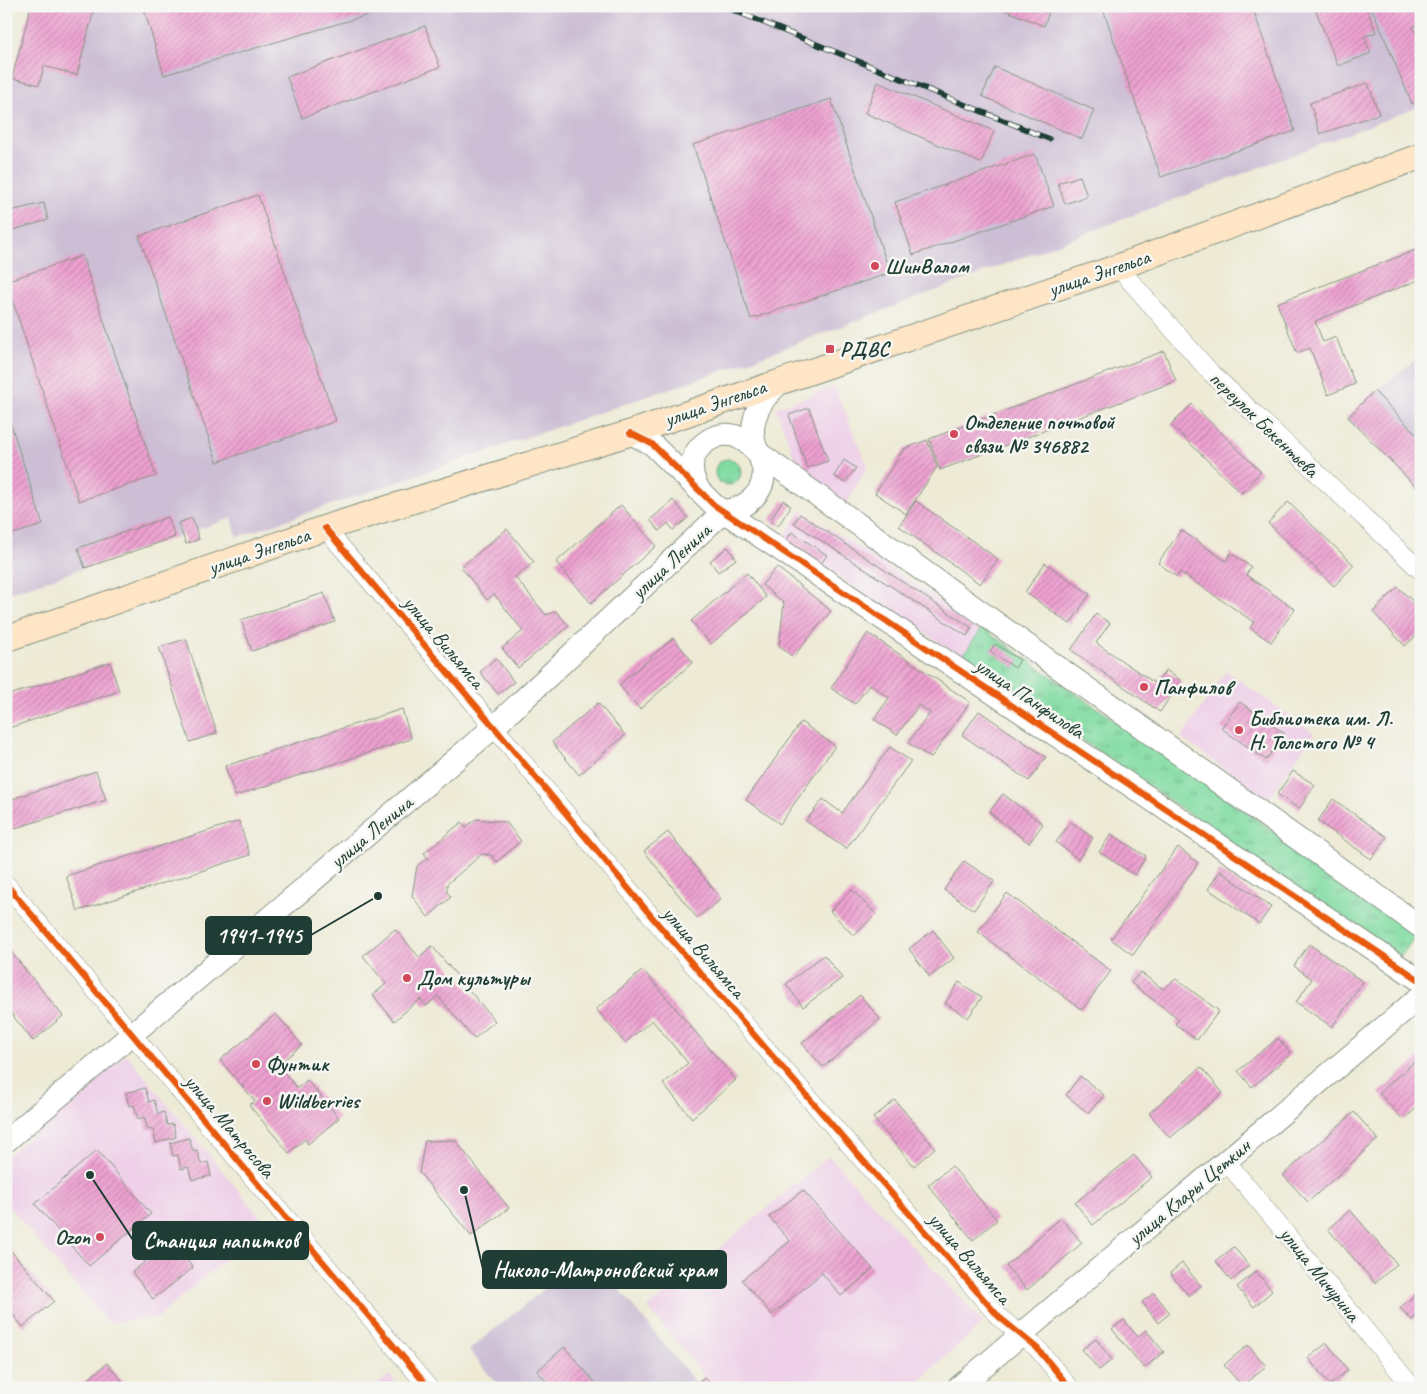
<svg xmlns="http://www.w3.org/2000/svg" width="1427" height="1394" viewBox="0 0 1427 1394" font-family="Caveat,sans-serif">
	<defs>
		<pattern id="park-tufts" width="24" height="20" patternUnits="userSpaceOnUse" patternTransform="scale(1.25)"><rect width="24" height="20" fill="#80dba1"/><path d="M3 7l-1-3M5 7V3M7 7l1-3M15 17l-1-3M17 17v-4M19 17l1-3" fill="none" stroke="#68b384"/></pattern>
		<pattern id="building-hatch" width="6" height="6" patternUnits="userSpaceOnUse" patternTransform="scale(1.25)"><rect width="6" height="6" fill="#eea1d1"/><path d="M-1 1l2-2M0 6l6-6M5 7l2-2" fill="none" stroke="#c084aa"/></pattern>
	</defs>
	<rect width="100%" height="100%" fill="#f6f6f2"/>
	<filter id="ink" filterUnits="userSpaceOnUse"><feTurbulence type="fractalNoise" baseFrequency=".02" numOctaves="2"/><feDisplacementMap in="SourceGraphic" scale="10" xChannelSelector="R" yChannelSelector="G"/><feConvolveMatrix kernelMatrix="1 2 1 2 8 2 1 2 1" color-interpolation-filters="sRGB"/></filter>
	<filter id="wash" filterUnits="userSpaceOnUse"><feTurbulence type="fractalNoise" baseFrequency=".0096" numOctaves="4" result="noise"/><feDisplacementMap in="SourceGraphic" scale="20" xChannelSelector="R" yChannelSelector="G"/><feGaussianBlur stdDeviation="1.12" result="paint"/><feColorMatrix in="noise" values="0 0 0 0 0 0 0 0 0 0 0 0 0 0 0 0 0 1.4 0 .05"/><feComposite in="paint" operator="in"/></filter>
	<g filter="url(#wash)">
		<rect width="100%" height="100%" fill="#edead5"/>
		<g fill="#eed0e8">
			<path d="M834,387l34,79 -23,41 -44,-32 -25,-67z"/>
			<path d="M801,510l181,118 -20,29 -180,-116z"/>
			<path d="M1226,671l88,62 -46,67 -87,-62z"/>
			<path d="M126,1054l140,170 -109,94 -50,4 -101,-119v-46z"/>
			<path d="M829,1156l154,167 -72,65h-197l-66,-80z"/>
			<path d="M389,1375l11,13h-27z"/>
		</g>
		<g fill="#ccbed4">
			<path d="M31,6h1390v100l-668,254 -516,177 -5,-19 -35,12 2,10 -13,4 -3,-9 -177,59v-495z"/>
			<path d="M1421,355v137l-75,-75z"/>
			<path d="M589,1252l111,136h-200l-31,-38z"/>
		</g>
		<g fill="url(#park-tufts)" stroke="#508c6a">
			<circle cx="728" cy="472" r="13"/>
			<path d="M982,628l436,304 -19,27 -437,-302z"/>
		</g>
		<g id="blocks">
			<g fill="url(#building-hatch)">
				<path d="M31,6h64l-18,69 -33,-9 -5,19 -27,-7z"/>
				<path d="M143,6h252v1l-231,68z"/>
				<path d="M995,6h56l-7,20z"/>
				<path d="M1102,6h150l43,125 -134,46z"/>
				<path d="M1314,6h52l10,26 -12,5 7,16 -33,13z"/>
				<path d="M1371,6h50v17l-8,4 8,17v57l-9,3z"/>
				<path d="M425,26l15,41 -138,51 -15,-41z"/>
				<path d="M995,67l99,43 -12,29 -100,-43z"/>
				<path d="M878,82l116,49 -13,32 -116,-50z"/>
				<path d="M1368,83l11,31 -59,20 -10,-31z"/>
				<path d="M831,99l59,174 -139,46 -58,-174z"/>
				<path d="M1035,154l19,52 -141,49 -18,-53z"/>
				<path d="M1080,176l7,20 -22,8 -7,-21z"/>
				<path d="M258,195l78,226 -119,41 -78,-226z"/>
				<path d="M44,203l4,17 -42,12v-20z"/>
				<path d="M1421,248v31l-106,42 8,21 13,-5 19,47 -27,11 -18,-47 -13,5 -20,-50z"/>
				<path d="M82,256l74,220 -77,25 -73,-220z"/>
				<path d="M1164,351l12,30 -236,89 -11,-31z"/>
				<path d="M1374,391l47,48v53l-73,-75z"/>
				<path d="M1192,404l69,68 -20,21 -70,-68z"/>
				<path d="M809,408l19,53 -21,7 -18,-53z"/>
				<path d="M6,409l37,116 -37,11z"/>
				<path d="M927,440l10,27 -31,47 -31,-21 29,-44z"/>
				<path d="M844,460l12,8 -11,15 -11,-7z"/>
				<path d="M673,500l15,18 -15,12 -5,-7 -9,8 -9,-11z"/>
				<path d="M783,500l8,6 -13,20 -8,-6z"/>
				<path d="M916,501l82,58 -18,25 -81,-58z"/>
				<path d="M1288,502l66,63 -20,21 -66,-63z"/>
				<path d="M621,505l35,41 -65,57 -35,-41z"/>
				<path d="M800,514l172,114 -5,8 -173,-113z"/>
				<path d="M168,517l7,20 -90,31 -7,-20z"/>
				<path d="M192,518l7,21 -13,5 -8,-21z"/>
				<path d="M507,529l27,33 -19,15 31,38 10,-4 13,15 -51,42 -16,-20 21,-17 -29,-37 -7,6 -26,-33z"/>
				<path d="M1181,530l45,31 5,-8 20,14 -5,8 49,34 -24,33 -21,-14 4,-6 -74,-50 -3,5 -19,-14z"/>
				<path d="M792,532l35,23 -6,9 -35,-24z"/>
				<path d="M728,547l8,12 -18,13 -8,-11z"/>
				<path d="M1045,563l45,31 -20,30 -45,-32z"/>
				<path d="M777,567l54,44 -38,46 -14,-11 5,-43 -22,-18z"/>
				<path d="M747,573l19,24 -55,47 -20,-23z"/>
				<path d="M1398,587l23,22v22l-16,15 -32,-34z"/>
				<path d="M324,593l11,29 -83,29 -11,-31z"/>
				<path d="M1096,614l14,9 -14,20 60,41 10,-14 15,11 -21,31 -89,-62z"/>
				<path d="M868,633l102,69 -39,56 -23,-15 22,-30 -11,-8 -22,30 -23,-16 15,-21 -19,-14 -15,20 -24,-16z"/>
				<path d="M673,638l20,24 -53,47 -21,-24z"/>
				<path d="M186,639l31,94 -27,9 -31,-95z"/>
				<path d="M995,644l25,16 -5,8 -25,-17z"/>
				<path d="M496,658l18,24 -16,12 -18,-22z"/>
				<path d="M110,662l9,29 -113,38v-33z"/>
				<path d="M1240,702l45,32 -19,26 -45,-32z"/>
				<path d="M598,703l27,32 -46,40 -27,-33z"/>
				<path d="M402,709l9,30 -176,57 -10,-30z"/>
				<path d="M979,711l67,46 -17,24 -67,-46z"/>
				<path d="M801,722l34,24 -55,78 -34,-24z"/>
				<path d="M890,747l21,14 -65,88 -40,-28 17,-22 19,14z"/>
				<path d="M96,771l10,29 -94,29 -6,-18v-10z"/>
				<path d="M1293,771l22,14 -16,24 -22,-15z"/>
				<path d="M1003,794l40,30 -14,19 -40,-31z"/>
				<path d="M1333,799l54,38 -16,22 -53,-38z"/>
				<path d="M476,819l30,3 15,19 -24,21 -6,-7 -9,-1 -35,30v8l4,5 -23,20 -16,-21 5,-30 11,-8 -4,-5 38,-31 4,5z"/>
				<path d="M239,821l11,34 -172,56 -12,-35z"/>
				<path d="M1071,822l22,16 -15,21 -22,-17z"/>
				<path d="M668,832l53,67 -24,19 -53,-67z"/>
				<path d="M1111,834l35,22 -11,19 -36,-23z"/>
				<path d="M1178,847l20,16 -65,92 -22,-16z"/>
				<path d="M964,861l30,20 -20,29 -30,-20z"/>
				<path d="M1220,871l51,36 -12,17 -51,-35z"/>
				<path d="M852,890l24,24 -22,22 -24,-25z"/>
				<path d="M1007,893l104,78 -29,39 -104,-78z"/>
				<path d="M395,929l24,28 13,-11 63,75 -21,18 -36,-43 -12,10 -6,-7 -26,22 -21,-26 13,-11 -23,-28z"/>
				<path d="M933,930l21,28 -24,19 -21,-28z"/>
				<path d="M1309,944l54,38 -31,45 -36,-25 16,-23 -18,-13z"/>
				<path d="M6,946l57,70 -30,25 -27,-34z"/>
				<path d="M824,955l18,23 -39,29 -17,-23z"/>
				<path d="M643,970l93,110 -44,38 -29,-34 25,-21 -36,-43 -27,23 -29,-34z"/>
				<path d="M1140,972l23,17 13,-10 43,32 -22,29 -22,-16 4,-5 -48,-36z"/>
				<path d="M959,982l23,15 -14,21 -23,-15z"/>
				<path d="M860,995l20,24 -57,48 -21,-24z"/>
				<path d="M276,1014l26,31 -24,20 19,23 10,-8 32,38 -31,26 -3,-5 -16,14 -40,-48 6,-4 -35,-41z"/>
				<path d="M1278,1038l13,16 -39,33 -14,-16z"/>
				<path d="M1421,1056v48l-18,16 -24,-27z"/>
				<path d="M1201,1067l22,26 -53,45 -21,-25z"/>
				<path d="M1080,1076l24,19 -16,18 -22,-18z"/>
				<path d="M145,1088l4,14 5,-2 4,14 6,-2 3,13 6,-1 3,13 -20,6 -3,-14 -5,1 -4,-13 -6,2 -4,-14 -5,1 -3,-13z"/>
				<path d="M895,1100l40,48 -21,18 -41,-48z"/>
				<path d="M1354,1112l24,27 -70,63 -25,-27z"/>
				<path d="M189,1138l4,13 4,-1 4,14 7,-2 3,14 -19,4 -4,-13 -7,2 -3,-14 -5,1 -3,-13z"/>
				<path d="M455,1140l54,68 -38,28 -52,-64 6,-31z"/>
				<path d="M97,1150l54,64 -62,52 -54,-62z"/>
				<path d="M1134,1155l18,22 -59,48 -18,-22z"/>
				<path d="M952,1166l45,54 -24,20 -45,-55z"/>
				<path d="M803,1190l70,79 -32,27 -19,-23 -50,42 -30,-35 48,-39 -21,-24z"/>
				<path d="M1350,1210l47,54 -22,19 -47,-54z"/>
				<path d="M1061,1218l21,25 -55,47 -21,-24z"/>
				<path d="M172,1241l21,27 -40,31 -21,-27z"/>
				<path d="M6,1245l48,56 -31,26 -17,-20z"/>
				<path d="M1234,1247l15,19 -18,15 -15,-20z"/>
				<path d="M1182,1263l19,23 -12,10 -19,-23z"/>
				<path d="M1256,1271l16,20 -18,16 -17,-20z"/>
				<path d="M1418,1292l3,3v17l-9,8 -12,-12z"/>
				<path d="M1154,1293l16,20 -12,10 -16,-21z"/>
				<path d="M1124,1320l14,17 8,-7 18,22 -20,16 -32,-39z"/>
				<path d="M1096,1339l16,21 -13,10 -17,-21z"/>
				<path d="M1327,1343l21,27 -18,15 -22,-27z"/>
				<path d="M1248,1345l18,21 -24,20 -18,-21z"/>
				<path d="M564,1347l36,41h-48l-15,-17z"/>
				<path d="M107,1363l21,25h-50z"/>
				<path d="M704,1377l10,11h-23z"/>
			</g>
		</g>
	</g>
	<g filter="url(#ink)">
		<use href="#blocks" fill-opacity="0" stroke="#869484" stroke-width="1"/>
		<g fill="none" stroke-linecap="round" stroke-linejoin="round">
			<defs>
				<g id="minor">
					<path d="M1118,267l93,106 210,198"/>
					<path d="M325,528l169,199 163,196 342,394 38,31 33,40"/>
					<path d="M6,884l423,504"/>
					<path d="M1226,1161l187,227"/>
				</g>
				<g id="tertiary">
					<path d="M630,433l22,11 62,61 707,476"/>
					<path d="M699,490c-4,-7 -7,-14 -7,-22 -1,-21 24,-38 43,-32 9,3 16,10 22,16l664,475"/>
					<path d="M724,511c22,-2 43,-19 39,-43 -2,-11 -9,-21 -10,-33 -1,-24 13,-42 31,-55"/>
					<path d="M6,1141l488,-414 230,-216"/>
					<path d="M958,1388l463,-392"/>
				</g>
				<path id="secondary" d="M6,639l319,-111 305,-95 488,-166 303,-111"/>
			</defs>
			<use href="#minor" stroke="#869484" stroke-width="19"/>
			<use href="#tertiary" stroke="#869484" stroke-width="24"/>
			<use href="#secondary" stroke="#869484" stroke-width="27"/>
			<use href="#minor" stroke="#fff" stroke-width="18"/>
			<use href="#tertiary" stroke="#fff" stroke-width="22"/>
			<use href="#secondary" stroke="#fde5c5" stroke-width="25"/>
			<defs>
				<path id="rail" d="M723,6l326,133"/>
			</defs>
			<use href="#rail" stroke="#1f3d34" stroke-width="5.5"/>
			<use href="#rail" stroke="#f6f6f2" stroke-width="4" stroke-dasharray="11" stroke-linecap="butt"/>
			<defs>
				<g id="cycleway">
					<path d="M630,433l22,11 62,61 707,476"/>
					<path d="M325,528l169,199 163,196 342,394 38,31 33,40"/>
					<path d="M6,884l423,504"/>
				</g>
			</defs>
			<use href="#cycleway" stroke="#f6f6f2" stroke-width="9"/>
			<use href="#cycleway" stroke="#e8590c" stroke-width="6"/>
		</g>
	</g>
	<g fill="#d1495b" stroke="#f6f6f2" stroke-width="2">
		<circle cx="875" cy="266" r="5"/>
		<rect x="825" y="344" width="10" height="10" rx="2.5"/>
		<circle cx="954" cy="434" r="5"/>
		<circle cx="1144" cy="687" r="5"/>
		<circle cx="1239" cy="730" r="5"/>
		<circle cx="407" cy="978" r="5"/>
		<circle cx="256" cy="1064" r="5"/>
		<circle cx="267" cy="1101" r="5"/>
		<circle cx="100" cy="1237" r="5"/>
	</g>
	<g text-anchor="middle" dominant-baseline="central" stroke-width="5" stroke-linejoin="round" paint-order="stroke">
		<g font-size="21" font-weight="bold" fill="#1f3d34" stroke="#f6f6f2" text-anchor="start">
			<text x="885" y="266">ШинВалом</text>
			<text x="840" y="349">РДВС</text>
			<text x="964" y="422">Отделение почтовой<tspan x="964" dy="24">связи № 346882</tspan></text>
			<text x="1154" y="687">Панфилов</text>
			<text x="1249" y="718">Библиотека им. Л.<tspan x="1249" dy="24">Н. Толстого № 4</tspan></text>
			<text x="417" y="978">Дом культуры</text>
			<text x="266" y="1064">Фунтик</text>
			<text x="277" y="1101">Wildberries</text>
			<text x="90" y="1237" text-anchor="end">Ozon</text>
		</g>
		<g font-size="21" fill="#1f3d34" stroke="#f6f6f2">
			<text transform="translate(1099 273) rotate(-19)">улица Энгельса</text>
			<text transform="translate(715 403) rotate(-19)">улица Энгельса</text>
			<text transform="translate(1264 424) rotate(44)">переулок Бекентьева</text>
			<text transform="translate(259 551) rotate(-19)">улица Энгельса</text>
			<text transform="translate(671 561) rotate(-43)">улица Ленина</text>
			<text transform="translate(444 642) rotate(50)">улица Вильямса</text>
			<text transform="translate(1030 698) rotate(34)">улица Панфилова</text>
			<text transform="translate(371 832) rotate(-40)">улица Ленина</text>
			<text transform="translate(704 952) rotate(49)">улица Вильямса</text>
			<text transform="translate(230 1126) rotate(50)">улица Матросова</text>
			<text transform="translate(1189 1192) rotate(-40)">улица Клары Цеткин</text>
			<text transform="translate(970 1258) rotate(49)">улица Вильямса</text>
			<text transform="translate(1320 1274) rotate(51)">улица Мичурина</text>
		</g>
	</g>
	<path fill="none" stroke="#1f3d34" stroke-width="2" d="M378 896L311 935M90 1175L133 1240M464 1190L483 1269"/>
	<g fill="#1f3d34" stroke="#f6f6f2" stroke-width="2">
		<circle cx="378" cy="896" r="5"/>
		<circle cx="90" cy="1175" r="5"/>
		<circle cx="464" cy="1190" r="5"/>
	</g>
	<g fill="#1f3d34" stroke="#1f3d34" stroke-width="2">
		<rect x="206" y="917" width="105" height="37" rx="5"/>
		<rect x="133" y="1222" width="175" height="37" rx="5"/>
		<rect x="483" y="1251" width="243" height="37" rx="5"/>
	</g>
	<g font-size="22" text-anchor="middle" font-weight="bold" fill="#fff">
		<text x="259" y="943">1941-1945</text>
		<text x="221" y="1248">Станция напитков</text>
		<text x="605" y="1277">Николо-Матроновский храм</text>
	</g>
	<rect width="1427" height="1394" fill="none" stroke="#f6f6f2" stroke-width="25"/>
</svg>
